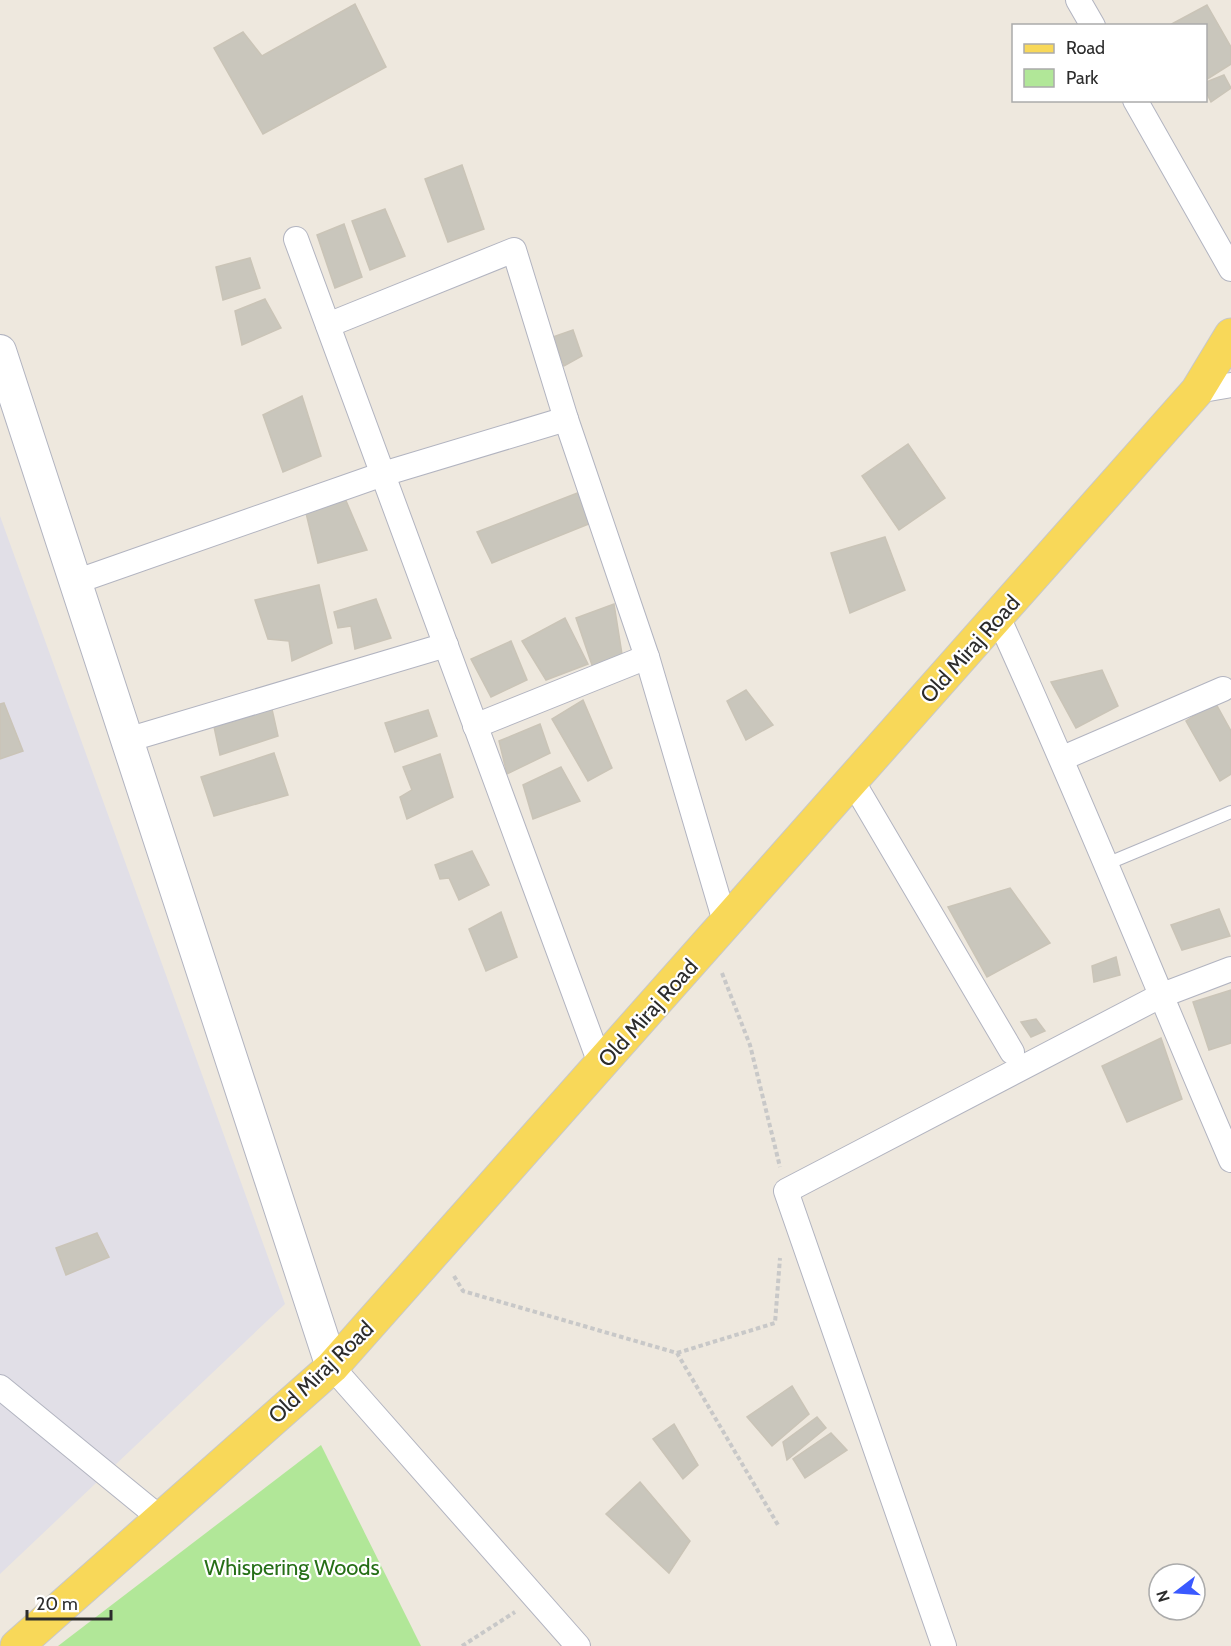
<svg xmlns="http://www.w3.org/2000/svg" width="1231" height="1646" viewBox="0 0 1231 1646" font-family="Cabin,sans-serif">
	<rect width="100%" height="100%" fill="#eee8de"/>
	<path fill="#e1dfe7" d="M0,516l285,788 -285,270z"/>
	<path fill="#b1e798" d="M321,1445l100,201h-363z"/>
	<g fill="#c9c6bc" stroke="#cac4b7" stroke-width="1.5">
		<path d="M355,4l31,63 -123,67 -49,-86 29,-16 19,24z"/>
		<path d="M1207,5l24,42v17l-25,16v-54h-38z"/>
		<path d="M1224,75l7,13 -20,14 -5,-10v-10z"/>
		<path d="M462,165l22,64 -36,13 -23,-63z"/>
		<path d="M385,209l20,47 -35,14 -18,-49z"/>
		<path d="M344,224l18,53 -27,11 -18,-53z"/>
		<path d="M250,258l10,30 -37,12 -7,-33z"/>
		<path d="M265,299l16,29 -39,17 -7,-34z"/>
		<path d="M573,330l9,26 -18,10 -11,-29z"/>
		<path d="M302,396l19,60 -38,16 -20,-57z"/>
		<path d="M908,444l37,54 -46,32 -37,-54z"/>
		<path d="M580,492l11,31 -99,40 -15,-31z"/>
		<path d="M344,496l23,54 -49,13 -12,-50z"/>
		<path d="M885,537l20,53 -55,23 -19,-60z"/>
		<path d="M319,585l13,58 -40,18 -3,-20 -21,-2 -13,-39z"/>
		<path d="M376,599l15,39 -36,11 -4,-23 -13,2 -4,-16z"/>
		<path d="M614,604l8,50 -29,14 -17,-50z"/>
		<path d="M565,618l23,46 -42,16 -24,-39z"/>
		<path d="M511,641l16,39 -36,17 -20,-38z"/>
		<path d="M1102,670l16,36 -42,22 -25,-46z"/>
		<path d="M746,690l27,35 -27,15 -19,-39z"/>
		<path d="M583,700l29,68 -24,13 -36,-62z"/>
		<path d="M1215,702l16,29v43l-11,7 -34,-60z"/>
		<path d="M4,703l19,48 -23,8v-55z"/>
		<path d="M271,705l7,31 -58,19 -7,-33z"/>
		<path d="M428,710l9,26 -42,16 -10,-29z"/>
		<path d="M540,724l10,29 -43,21 -8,-33z"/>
		<path d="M274,753l14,42 -74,21 -13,-39z"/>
		<path d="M440,754l13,43 -46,22 -7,-22 12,-7 -9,-23z"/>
		<path d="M561,767l19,34 -47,18 -10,-34z"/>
		<path d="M472,851l17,34 -30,15 -10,-22 -9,1 -5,-14z"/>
		<path d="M1010,888l40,55 -63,34 -39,-70z"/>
		<path d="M1219,909l11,27 -48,14 -11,-25z"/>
		<path d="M501,912l16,45 -31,14 -17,-42z"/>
		<path d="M1116,957l4,18 -26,7 -2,-16z"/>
		<path d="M1231,990v53l-22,7 -16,-48z"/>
		<path d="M1036,1019l9,12 -14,6 -10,-15z"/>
		<path d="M1161,1038l21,61 -55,23 -25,-56z"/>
		<path d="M97,1233l12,24 -43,18 -10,-27z"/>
		<path d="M792,1386l17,28 -37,32 -25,-29z"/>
		<path d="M817,1417l9,11 -39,32 -4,-18z"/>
		<path d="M674,1424l24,41 -15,14 -30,-40z"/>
		<path d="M831,1433l16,17 -42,28 -12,-19z"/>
		<path d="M640,1482l50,59 -21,32 -63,-59z"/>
	</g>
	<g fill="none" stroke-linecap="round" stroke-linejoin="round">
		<defs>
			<path id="service" d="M1104,865l127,-53"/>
			<g id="minor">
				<path d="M1078,0l15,26"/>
				<path d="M1135,100l96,169"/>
				<path d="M296,239l305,827"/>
				<path d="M328,325l186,-75 52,169 81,238 79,268"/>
				<path d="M1197,391l34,-6"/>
				<path d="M75,582l308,-108 183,-55"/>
				<path d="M998,617c82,179 155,362 233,543"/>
				<path d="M475,726l172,-69"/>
				<path d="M127,740l319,-95"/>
				<path d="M1063,758l160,-69"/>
				<path d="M853,782l159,270"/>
				<path d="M332,1367l246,279"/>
				<path d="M0,1387l160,131"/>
				<path d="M944,1646l-158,-455 374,-195 71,-27"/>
			</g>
			<path id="tertiary" d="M0,351l332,1016"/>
			<path id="primary" d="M17,1646l315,-279 865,-976 34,-56"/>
		</defs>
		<use href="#service" stroke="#b2b4c0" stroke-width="14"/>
		<use href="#minor" stroke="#b2b4c0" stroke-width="26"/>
		<use href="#tertiary" stroke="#b2b4c0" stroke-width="34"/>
		<use href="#primary" stroke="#c8c8c8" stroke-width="35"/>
		<g stroke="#c8c8c8" stroke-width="4" stroke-dasharray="4.5 3" stroke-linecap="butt">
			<path d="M722,973l28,72 30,122"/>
			<path d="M454,1276l9,15 214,62 101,172"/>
			<path d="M677,1353l98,-30 5,-65"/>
			<path d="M462,1646l53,-34"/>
		</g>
		<use href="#service" stroke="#fff" stroke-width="12"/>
		<use href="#minor" stroke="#fff" stroke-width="24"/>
		<use href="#tertiary" stroke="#fff" stroke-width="32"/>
		<use href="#primary" stroke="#f8d859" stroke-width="33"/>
	</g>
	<g text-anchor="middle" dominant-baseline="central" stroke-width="4.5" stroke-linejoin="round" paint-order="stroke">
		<g font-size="22" fill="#2c2c2c" stroke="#fff">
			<text transform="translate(970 649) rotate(-48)">Old Miraj Road</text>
			<text transform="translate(648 1013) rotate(-48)">Old Miraj Road</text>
			<text transform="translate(321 1372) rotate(-44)">Old Miraj Road</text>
		</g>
		<g font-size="22" fill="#266f17" stroke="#fff">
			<text x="292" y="1567">Whispering Woods</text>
		</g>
	</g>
	<rect x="1012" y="24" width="195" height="78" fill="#ffffff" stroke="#ababab" stroke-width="1.5"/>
	<rect x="1024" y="44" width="30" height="9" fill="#f8d859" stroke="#ababab" stroke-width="1.5"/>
	<text x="1066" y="54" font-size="18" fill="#2c2c2c">Road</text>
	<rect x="1024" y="69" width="30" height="18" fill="#b1e798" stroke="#ababab" stroke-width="1.5"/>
	<text x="1066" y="84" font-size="18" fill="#2c2c2c">Park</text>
	<g transform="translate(1177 1592) rotate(253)"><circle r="28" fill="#ffffff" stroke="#ababab" stroke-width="1.5"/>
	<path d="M0-4.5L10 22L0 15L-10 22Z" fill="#3a59ff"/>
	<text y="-9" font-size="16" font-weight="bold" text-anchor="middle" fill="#2c2c2c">N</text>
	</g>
	<path d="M27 1610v9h84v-9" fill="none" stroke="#2c2c2c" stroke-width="3"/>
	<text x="36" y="1610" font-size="18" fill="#2c2c2c" stroke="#ffffff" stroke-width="4.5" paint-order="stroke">20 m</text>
</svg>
